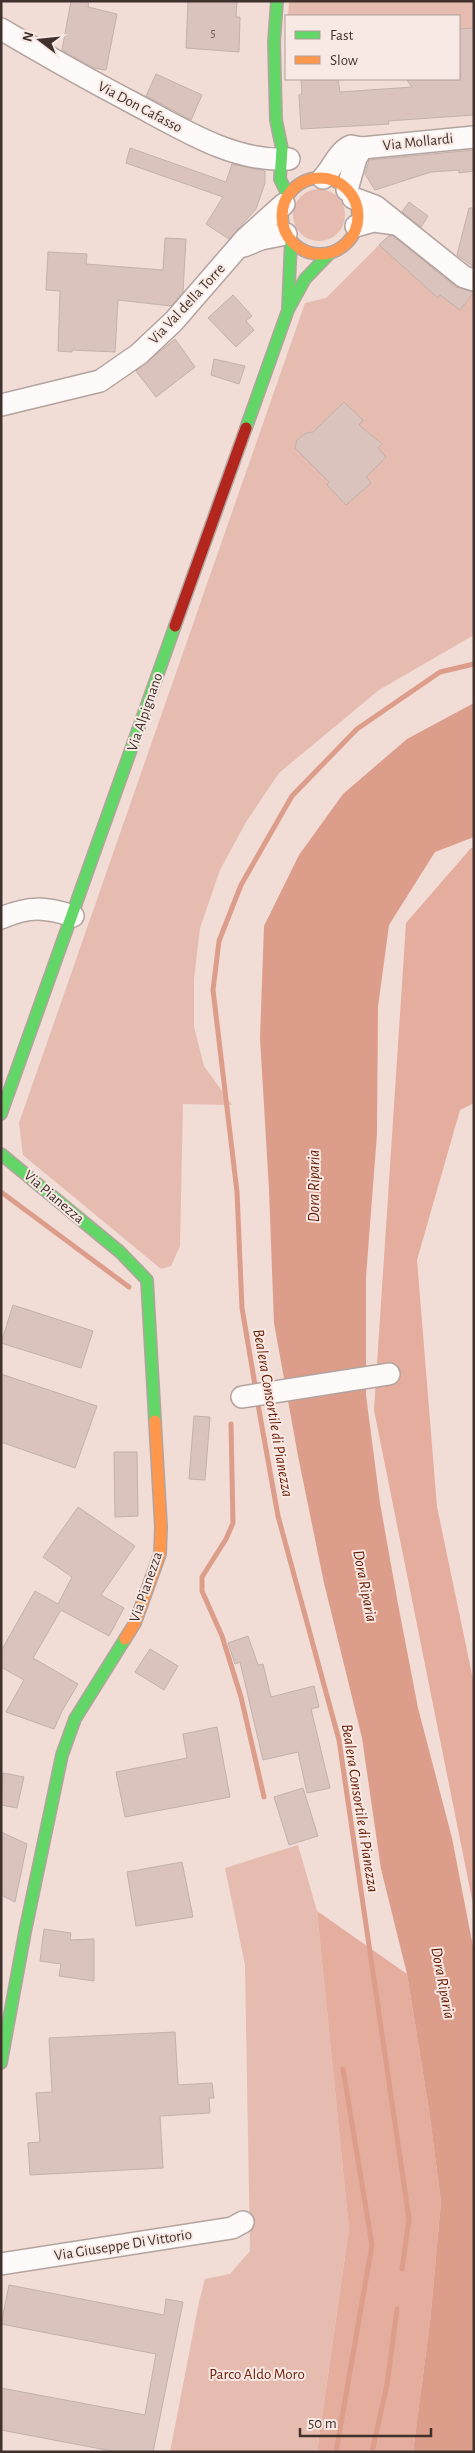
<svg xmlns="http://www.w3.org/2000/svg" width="475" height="2453" viewBox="0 0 475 2453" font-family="'Alegreya Sans',sans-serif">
	<rect width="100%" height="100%" fill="#f1dcd6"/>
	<g fill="#e6bcb0">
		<path d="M289,1h185v27l-15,1v-13h-171z"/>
		<circle cx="319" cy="215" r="26"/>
		<path d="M394,230l80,59v346l-95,55 -100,83 -33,49 -26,48 -20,58 -6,51v48l10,39 28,39 -49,-1 -3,142 -9,20 -10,3 -138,-114 -4,-32 286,-820 21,-5z"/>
		<path d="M298,1845l19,66 32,318 -32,223h-147l29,-150 6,-23 25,-5 20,-23 -5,-286 -20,-97z"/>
	</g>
	<g fill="#e4ad9d">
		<path d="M471,848h3v255l-14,7 -43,150 20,247 37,177v225l-100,-499 32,-487z"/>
		<path d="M317,1911l90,63 22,136 12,92 -11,120 -17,130h-96l32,-223z"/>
	</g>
	<path fill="#dd9d8b" d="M474,703v134l-39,15 -46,73 -11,82 -1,127 -11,143v118l14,108 18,101 20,104 34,130 22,114v500h-61l17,-130 11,-120 -12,-92 -22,-136 -26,-105 -19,-131 -38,-155 -26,-127 -24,-133 -5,-133 -9,-152 4,-112 35,-71 44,-61 64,-55z"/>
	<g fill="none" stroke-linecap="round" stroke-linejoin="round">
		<g stroke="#dd9d8b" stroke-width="5">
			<path d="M1,1192l128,95"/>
			<path d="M256,1391l-14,-83 -5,-116 -24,-202 6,-49 22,-56 51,-89 65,-67 83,-57 34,-8"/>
			<path d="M257,1399l21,117 61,224 70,479 -7,50"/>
			<path d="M231,1424l2,99 -7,16 -24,38v14l20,45 19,61 23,100"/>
			<path d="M336,2452l36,-207 -29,-176"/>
			<path d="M372,2452l15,-67 10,-76"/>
		</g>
	</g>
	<g fill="#dac3bd" stroke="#c2b1ad">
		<path d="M71,1h18l-1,6 29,7 -11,56 -13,-2 -31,-18z"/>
		<path d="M188,1h49l-1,16h4l-1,35 -53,-4z"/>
		<path d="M474,28v87l-86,6 1,3 -88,5 -2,-34 3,-1 -1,-15h37l2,13 72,-5 -6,-8h53v-50z"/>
		<path d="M156,74l46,21 -11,25 -45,-24z"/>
		<path d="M130,148l96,34 6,-18 33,7v12l-9,26 -27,30 -23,-15 17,-27 -97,-34z"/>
		<path d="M474,150v21l-15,2v-3l-28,2 -56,18 -10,-16 4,-14z"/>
		<path d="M409,202l19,14 -7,11 -19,-15z"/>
		<path d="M469,208h5v59l-17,-12z"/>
		<path d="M389,236h4l63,51 18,5 -14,18 -20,-15 -2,3 -59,-53z"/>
		<path d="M165,238l21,1 -3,53 -12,14 -53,-6 -3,52 -43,-2v2l-14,-1 2,-60 -14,-1 2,-38 39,2 -1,10 77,6z"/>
		<path d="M233,295l19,21 -6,5 8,9 -18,17 -28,-29z"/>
		<path d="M175,339l20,28 -39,30 -20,-26z"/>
		<path d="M214,359l31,7 -6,18 -28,-9z"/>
		<path d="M344,402l19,18 -4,5 23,19 -4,4 8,9 -20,20 5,6 -25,22 -19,-20 2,-3 -34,-34 2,-8 9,-7 7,-1z"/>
		<path d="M13,1305l80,26 -12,37 -80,-25z"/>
		<path d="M1,1374l96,32 -22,62 -74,-26z"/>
		<path d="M194,1416l16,1 -5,63 -16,-1z"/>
		<path d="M114,1452h23l1,64 -23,1z"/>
		<path d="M78,1507l57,39 -34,49 23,13 -15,28 -48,-26 -28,48 45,26 -16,27 -8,18 -48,-17 18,-32 -23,-13v-16l34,-60 23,13 14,-27 -29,-20z"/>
		<path d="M248,1636l10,29 5,-1 8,33 43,-11 5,21 -8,2 19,79 -23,5 -9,-41 -35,8 -23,-98 -5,2 -7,-21z"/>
		<path d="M150,1649l28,17 -14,24 -29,-18z"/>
		<path d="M217,1727l13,70 -105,20 -9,-45 71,-14 -4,-24z"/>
		<path d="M3,1773l21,4 -7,31 -16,-3z"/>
		<path d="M303,1788l15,48 -29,9 -15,-48z"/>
		<path d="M1,1832l26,12 -12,58 -14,-7z"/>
		<path d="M182,1862l11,55 -57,9 -9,-54z"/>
		<path d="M44,1929l27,4 -1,7 24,-1v42l-35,-5 2,-12 -21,-3z"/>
		<path d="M175,2032l3,53 34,-2 2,15h-5l1,15 -50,3 3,52 -133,7 -2,-32 12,-1 -4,-49 16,-1 -3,-54z"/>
		<path d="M9,2285l155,30 2,-16 17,3 -30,150h-36l-116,-22v-42l144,27 11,-61 -155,-30z"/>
	</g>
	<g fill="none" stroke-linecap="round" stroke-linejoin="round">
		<defs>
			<g id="street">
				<path d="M1,29c44,26 88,51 132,74 47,25 101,60 156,56"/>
				<path d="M323,178c10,-10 15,-27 28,-32l11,2 112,-11"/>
				<path d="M347,190l9,-32 6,-10"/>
				<path d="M353,198l22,8 89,71 10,3"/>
				<path d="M356,226l18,-5 22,3"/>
				<path d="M244,246l17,-7 25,-5"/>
				<path d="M1,405l99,-24 39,-27 35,-33 71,-82 39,-35"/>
				<path d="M1,918c29,-12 43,-11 72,-2"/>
				<path d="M242,1397l147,-23"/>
				<path d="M1,2264l231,-36 11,-6"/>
			</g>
			<g id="fast">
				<path d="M277,1l-3,41 2,78 6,29 -2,30 8,16"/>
				<path d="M288,308l3,-68"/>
				<path d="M246,428l42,-118 17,-31 25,-26"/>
				<path d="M1,1114l174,-488"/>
				<path d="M1,1154l119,98 27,28 8,141"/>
				<path d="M1,2063l24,-131 37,-177 13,-36 50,-80"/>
			</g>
			<g id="slow">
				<circle cx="320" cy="216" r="38"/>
				<path d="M125,1639l10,-16 25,-69 1,-27 -6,-106"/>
			</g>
			<path id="jam" d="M175,626l71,-198"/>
		</defs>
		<use href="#street" stroke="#b3a39f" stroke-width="24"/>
		<use href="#fast" stroke="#b3a39f" stroke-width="14"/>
		<use href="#slow" stroke="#b3a39f" stroke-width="14"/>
		<use href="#jam" stroke="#b3a39f" stroke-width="14"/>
		<use href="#street" stroke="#fdfaf9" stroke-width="21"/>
		<use href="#fast" stroke="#63d668" stroke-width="11"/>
		<use href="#slow" stroke="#ff974d" stroke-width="11"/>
		<use href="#jam" stroke="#b3261e" stroke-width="11"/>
	</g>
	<g text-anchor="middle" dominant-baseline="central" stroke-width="4" stroke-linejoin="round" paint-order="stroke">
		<g font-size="12" fill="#6a5954">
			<text x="213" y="33">5</text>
		</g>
		<g font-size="15" fill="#41312d" stroke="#f9e9e4">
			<text transform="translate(140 107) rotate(28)">Via Don Cafasso</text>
			<text transform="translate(418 142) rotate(-6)">Via Mollardi</text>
			<text transform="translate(187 304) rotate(-47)">Via Val della Torre</text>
			<text transform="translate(145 712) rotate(-71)">Via Alpignano</text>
			<text transform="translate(54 1197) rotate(40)">Via Pianezza</text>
			<text transform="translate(146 1587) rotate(-71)">Via Pianezza</text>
			<text transform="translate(123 2245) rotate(-9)">Via Giuseppe Di Vittorio</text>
		</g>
		<g font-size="15" fill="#6c210a" stroke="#f9e9e4">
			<text x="257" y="2374">Parco Aldo Moro</text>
		</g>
		<g font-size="16" font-style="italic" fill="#671c05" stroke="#f9e9e4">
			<text transform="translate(314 1186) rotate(-90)">Dora Riparia</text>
			<text transform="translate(273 1413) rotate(80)">Bealera Consortile di Pianezza</text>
			<text transform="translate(365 1586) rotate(79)">Dora Riparia</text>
			<text transform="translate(360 1808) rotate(81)">Bealera Consortile di Pianezza</text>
			<text transform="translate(443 1983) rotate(79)">Dora Riparia</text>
		</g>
	</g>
	<rect width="475" height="2453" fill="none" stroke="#41312d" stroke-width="5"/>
	<rect x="285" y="15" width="175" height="65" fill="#f9e9e4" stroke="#af9f9b"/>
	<rect x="295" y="31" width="25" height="8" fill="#63d668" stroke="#af9f9b"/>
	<text x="330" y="40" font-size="15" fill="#41312d">Fast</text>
	<rect x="295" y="56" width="25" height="8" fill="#ff974d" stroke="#af9f9b"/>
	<text x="330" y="65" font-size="15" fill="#41312d">Slow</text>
	<g transform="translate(40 40) rotate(286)" stroke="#f9e9e4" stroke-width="4" paint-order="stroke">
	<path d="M0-4L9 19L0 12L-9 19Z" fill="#41312d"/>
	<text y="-8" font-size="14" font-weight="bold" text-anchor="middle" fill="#41312d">N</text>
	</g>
	<path d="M300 2428v8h131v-8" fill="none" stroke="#41312d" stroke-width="2.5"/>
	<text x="308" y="2428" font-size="15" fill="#41312d" stroke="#f9e9e4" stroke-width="4" paint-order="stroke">50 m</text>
</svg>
